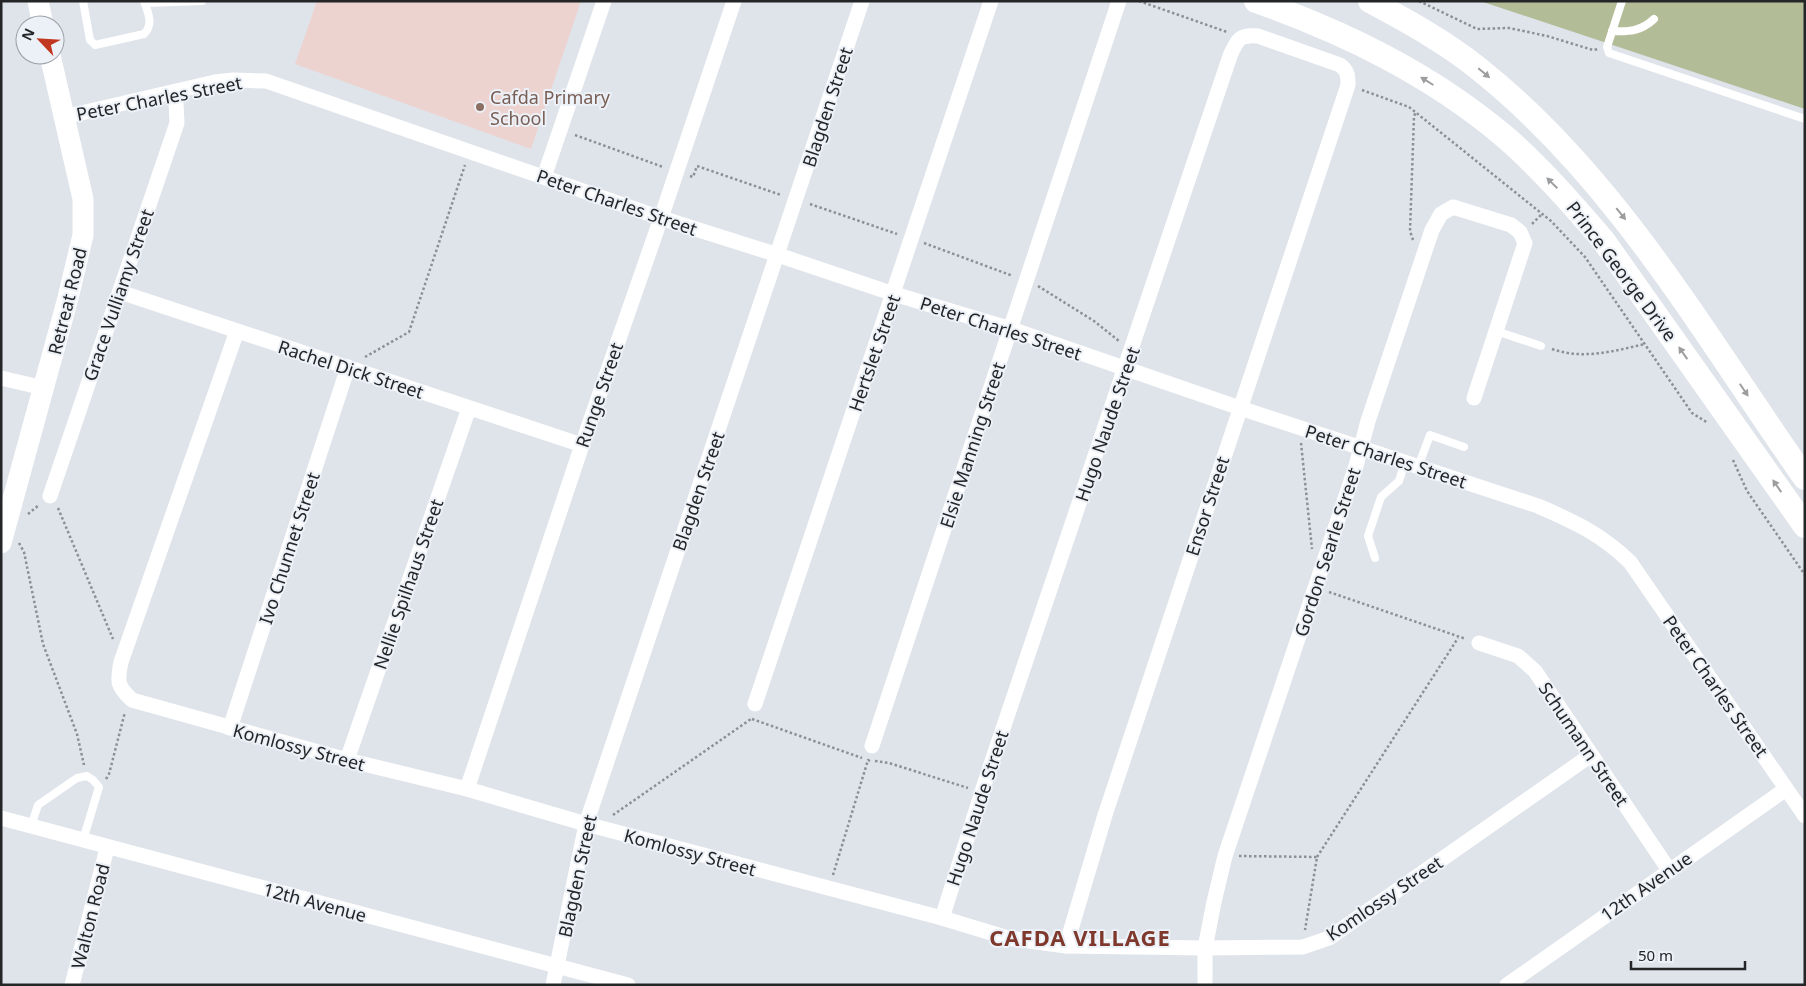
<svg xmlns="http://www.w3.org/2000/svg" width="1806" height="986" viewBox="0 0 1806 986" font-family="'Noto Sans',sans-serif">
	<rect width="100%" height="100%" fill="#dfe4eb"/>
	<path fill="#edd3cf" d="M317,1h264l-50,148 -236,-85z"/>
	<path fill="#b2bd98" d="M1480,1h325v108z"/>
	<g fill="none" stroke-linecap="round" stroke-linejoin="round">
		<g stroke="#8c8f94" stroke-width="2.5" stroke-dasharray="2.5 2.5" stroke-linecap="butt">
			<path d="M1139,1l88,31"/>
			<path d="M1419,1l58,28 32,-1 38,8 46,14 5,-1"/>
			<path d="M1362,90l47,17 142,114 34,36 107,156 16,10"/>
			<path d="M575,135l88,32"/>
			<path d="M690,176l3,1 4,-11 84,29"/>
			<path d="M810,204l87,30"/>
			<path d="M1532,224l10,-10"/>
			<path d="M1413,240l-3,-9 4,-115 2,-4"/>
			<path d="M924,243l89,33"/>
			<path d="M1038,286l56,35 25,20"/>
			<path d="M1552,349c31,11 62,2 93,-5"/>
			<path d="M365,357l44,-25 56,-167"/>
			<path d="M1301,443l11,106"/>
			<path d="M1733,460l14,31 58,84"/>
			<path d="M58,508l55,131"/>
			<path d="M28,514l11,-9"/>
			<path d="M19,543l5,9 19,92 34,90 7,31"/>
			<path d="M1329,592l137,47"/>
			<path d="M752,719l110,39"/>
			<path d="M875,761l14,2 79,25"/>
			<path d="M106,779l3,-5 16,-62"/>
			<path d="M613,815l138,-96"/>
			<path d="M1239,856l78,1 -12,73"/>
			<path d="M1317,857l141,-219"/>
			<path d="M833,875l35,-115 2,1"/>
		</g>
		<g stroke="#fff" stroke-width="8">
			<path d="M83,1l7,39 5,5 49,-11c10,-10 4,-21 0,-33"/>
			<path d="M1622,1l-15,46 2,6 196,66"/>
			<path d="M145,3l57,-2"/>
			<path d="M1612,31c18,1 29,0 42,-12"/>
			<path d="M1496,331l45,15"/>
			<path d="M1418,467l12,-32 34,12"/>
			<path d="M1375,558l-7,-22 13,-39 18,-16 6,-19"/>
			<path d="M31,826l7,-21 39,-27 10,-2 6,4 6,7 -16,53"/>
		</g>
		<g stroke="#fff" stroke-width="15">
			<path d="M64,117l151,-35 18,-2 33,1 395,137 117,37 116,39 117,35 229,79 298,98c37,16 63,28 92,56l175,254"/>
			<path d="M544,177l60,-176"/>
			<path d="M120,292l462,153"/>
			<path d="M237,331l-116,331c-4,20 -4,24 11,38l215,60 120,29 119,35 356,94 66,20 58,8 139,2 98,-1 26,-9 262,-183"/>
			<path d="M1,378l43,10"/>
			<path d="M50,496l127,-373 -1,-21 -3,-9"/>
			<path d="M1479,643l39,13 17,15 134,199"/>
			<path d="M755,704l236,-703"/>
			<path d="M230,728l118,-361"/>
			<path d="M872,746l247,-745"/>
			<path d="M347,760l122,-352"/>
			<path d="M467,789l115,-344 79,-227 73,-217"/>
			<path d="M1,818l627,167"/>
			<path d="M942,918l45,-142 243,-720c7,-16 9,-22 28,-20l82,29c8,6 8,11 8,20l-243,730 -39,131"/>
			<path d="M72,985l35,-137"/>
			<path d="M553,985l33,-161 276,-823"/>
			<path d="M1205,985v-37l9,-46 11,-46 131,-390 12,-45 64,-191 9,-16 12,-7 58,18 9,7 5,11 -51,155"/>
			<path d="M1507,985l279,-196"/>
		</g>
		<g stroke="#fff" stroke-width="21">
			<path d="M38,1l5,24"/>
			<path d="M1,543l67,-245 15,-63v-36l-33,-144"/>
		</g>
		<g stroke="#fff" stroke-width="24">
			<path d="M1256,1c90,32 174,73 248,135 36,31 68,68 99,104l202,286"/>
			<path d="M1370,1c37,20 76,41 109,68 138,110 225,266 326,409"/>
		</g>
	</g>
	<defs><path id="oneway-solid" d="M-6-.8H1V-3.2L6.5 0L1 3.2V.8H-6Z" transform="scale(1.25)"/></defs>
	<g fill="#9c9d9e">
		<use href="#oneway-solid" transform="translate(1484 73) rotate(40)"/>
		<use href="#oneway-solid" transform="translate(1427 81) rotate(-148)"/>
		<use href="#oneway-solid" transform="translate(1552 183) rotate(-135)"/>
		<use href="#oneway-solid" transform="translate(1621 214) rotate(51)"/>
		<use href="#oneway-solid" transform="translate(1683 353) rotate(-125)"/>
		<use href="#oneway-solid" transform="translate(1744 390) rotate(56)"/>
		<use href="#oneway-solid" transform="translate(1777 486) rotate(-125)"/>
	</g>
	<circle fill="#8d6e63" stroke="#ecf1f8" stroke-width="2" cx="480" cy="107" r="5"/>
	<g text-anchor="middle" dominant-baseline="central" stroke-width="4" stroke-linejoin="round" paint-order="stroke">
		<g font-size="18" fill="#785e54" stroke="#ecf1f8" text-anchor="start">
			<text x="490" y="97">Cafda Primary<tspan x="490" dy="21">School</tspan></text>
		</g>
		<g font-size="18" fill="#232527" stroke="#ecf1f8">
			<text transform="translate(159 98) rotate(-11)">Peter Charles Street</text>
			<text transform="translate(827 107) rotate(-72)">Blagden Street</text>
			<text transform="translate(617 202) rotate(19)">Peter Charles Street</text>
			<text transform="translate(1622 271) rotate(53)">Prince George Drive</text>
			<text transform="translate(118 295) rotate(-71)">Grace Vulliamy Street</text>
			<text transform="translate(67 301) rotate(-76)">Retreat Road</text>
			<text transform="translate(1001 328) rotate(18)">Peter Charles Street</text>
			<text transform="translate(874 353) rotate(-71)">Hertslet Street</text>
			<text transform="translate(351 369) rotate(18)">Rachel Dick Street</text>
			<text transform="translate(599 395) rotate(-71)">Runge Street</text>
			<text transform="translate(1107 424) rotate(-71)">Hugo Naude Street</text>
			<text transform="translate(972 445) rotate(-72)">Elsie Manning Street</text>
			<text transform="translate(1386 456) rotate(18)">Peter Charles Street</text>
			<text transform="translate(698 491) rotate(-71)">Blagden Street</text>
			<text transform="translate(1207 506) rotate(-72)">Ensor Street</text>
			<text transform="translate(289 548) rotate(-72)">Ivo Chunnet Street</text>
			<text transform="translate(1327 552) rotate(-72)">Gordon Searle Street</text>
			<text transform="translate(408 584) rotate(-71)">Nellie Spilhaus Street</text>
			<text transform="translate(1716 686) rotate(55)">Peter Charles Street</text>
			<text transform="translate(1584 744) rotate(56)">Schumann Street</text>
			<text transform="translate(299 747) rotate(15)">Komlossy Street</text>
			<text transform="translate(977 808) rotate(-72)">Hugo Naude Street</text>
			<text transform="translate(690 852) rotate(15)">Komlossy Street</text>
			<text transform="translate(577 876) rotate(-78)">Blagden Street</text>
			<text transform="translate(1646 886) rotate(-35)">12th Avenue</text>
			<text transform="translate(1384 898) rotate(-34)">Komlossy Street</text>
			<text transform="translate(315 902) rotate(15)">12th Avenue</text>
			<text transform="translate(90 916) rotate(-76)">Walton Road</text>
		</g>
		<g font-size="22" font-weight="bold" letter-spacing="1" fill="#7f392c" stroke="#ecf1f8">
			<text x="1080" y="937">CAFDA VILLAGE</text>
		</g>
	</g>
	<rect width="1806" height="986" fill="none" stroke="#232527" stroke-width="5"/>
	<g transform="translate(40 40) rotate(295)"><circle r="24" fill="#ecf1f8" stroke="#9c9fa4"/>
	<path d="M0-4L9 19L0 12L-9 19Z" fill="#c2371f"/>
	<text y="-8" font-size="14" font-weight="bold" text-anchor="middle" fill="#232527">N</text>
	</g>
	<path d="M1631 961v8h114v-8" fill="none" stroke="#232527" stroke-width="2.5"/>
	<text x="1638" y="961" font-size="15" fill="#232527" stroke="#ecf1f8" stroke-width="4" paint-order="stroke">50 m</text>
</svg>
